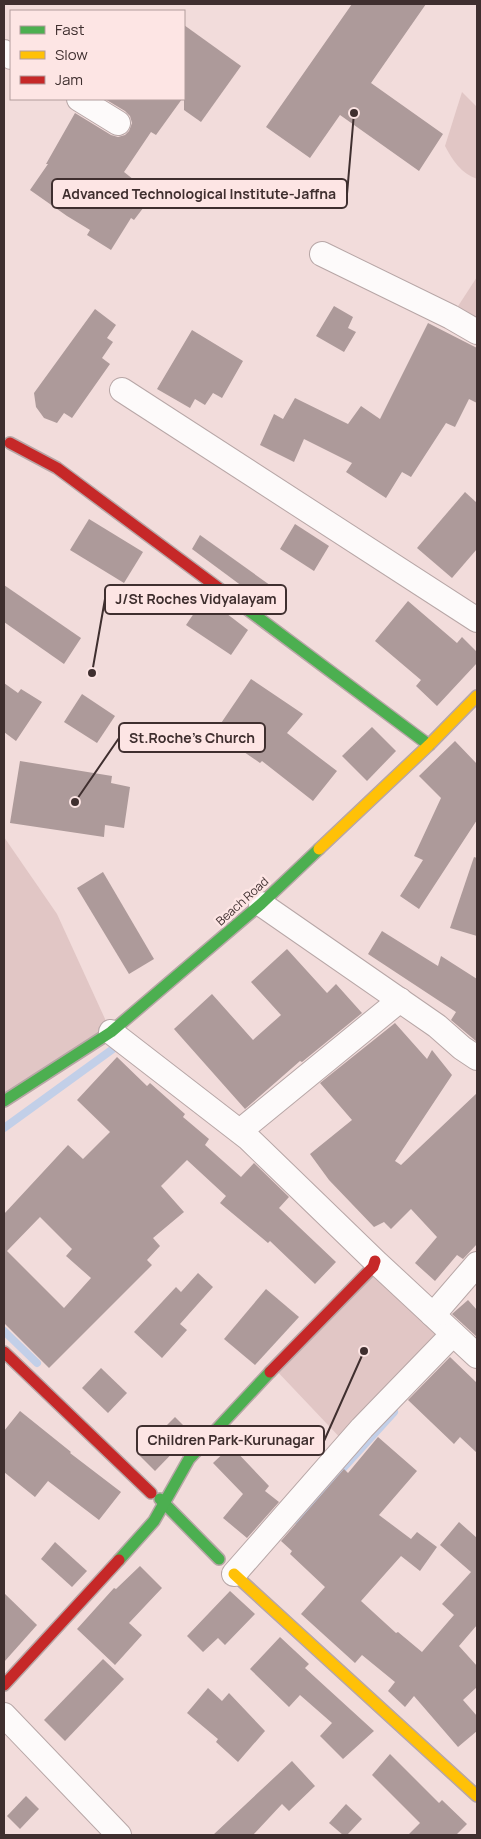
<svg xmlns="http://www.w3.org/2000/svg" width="481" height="1839" viewBox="0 0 481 1839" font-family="Manrope,sans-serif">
	<rect width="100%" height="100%" fill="#f2dcdb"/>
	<g fill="#e1c6c5">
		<path d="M462,92l15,15v72c-16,-6 -24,-18 -32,-33z"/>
		<path d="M477,277v55l-26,-15z"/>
		<path d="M4,837l53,77 54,118 -107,69z"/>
		<path d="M373,1267l80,67 -106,111 -73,-77z"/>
	</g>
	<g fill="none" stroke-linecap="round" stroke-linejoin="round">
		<g stroke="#c2cfe8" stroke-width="8">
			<path d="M4,1128l113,-82 5,4"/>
			<path d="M4,1331l33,32"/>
			<path d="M296,1520l98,-108"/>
		</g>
	</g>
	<g fill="#ad9a9a" fill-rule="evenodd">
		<path d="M352,4h74l-55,79 72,51 -24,37 -79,-56 -30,43 -44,-31z"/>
		<path d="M184,25l57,41 -40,56 -17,-12z"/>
		<path d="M105,99h77l-26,36 -5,-3 -27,40 29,23 -19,25 -3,-2 -20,32 -24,-15 3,-5 -23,-14 -37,-26 18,-26h-2l29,-51 36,22 7,2 7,-2 4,-4 3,-8 -2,-7 -5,-5z"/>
		<path d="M334,306l19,11 -5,11 8,4 -12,20 -28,-16z"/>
		<path d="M95,309l21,16 -9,13 6,4 -11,16 8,6 -38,54 -8,-5 -7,10 -13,-5 -8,-11 -2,-14z"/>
		<path d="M428,323l49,25v55l-8,-4 -14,28 -9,-4 -35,54 -9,-5 -16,26 -40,-26 6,-9 -48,-24 -10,23 -34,-17 14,-31 9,5 12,-21 53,26 13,-18 19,13z"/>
		<path d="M192,330l51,31 -21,37 -9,-5 -8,12 -10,-6 -5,9 -33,-19z"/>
		<path d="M465,492l12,11v46l-25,29 -35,-30z"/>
		<path d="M89,519l54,33 -19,31 -54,-33z"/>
		<path d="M295,524l34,22 -15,25 -34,-22z"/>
		<path d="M200,535l81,58 -11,14 -78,-58z"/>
		<path d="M4,585l77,53 -17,26 -60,-42z"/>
		<path d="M205,597l43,33 -17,25 -45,-30z"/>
		<path d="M408,601l49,42 5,-6 15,15v11l-40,43 -21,-20 5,-6 -46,-39z"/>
		<path d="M251,679l52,35 -16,19 50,38 -24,30 -51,-40 -2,2 -45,-31z"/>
		<path d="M4,683l14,10 3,-4 21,13 -26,39 -12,-9z"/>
		<path d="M82,694l33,22 -18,27 -33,-21z"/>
		<path d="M372,727l24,24 -29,30 -25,-25z"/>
		<path d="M455,741l22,23v56l-58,89 -19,-13 23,-36 -9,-4 27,-58 -22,-22z"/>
		<path d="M20,761l92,15 -1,7 19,4 -6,41 -19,-3 -1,12 -94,-14z"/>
		<path d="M474,857l3,1v78l-27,-8z"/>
		<path d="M103,872l51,87 -25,15 -52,-86z"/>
		<path d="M382,931l56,35 3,-10 36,23v63l-26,-22 5,-8 -88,-58z"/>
		<path d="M287,949l40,44 9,-9 26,29 -60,49 -2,-1 -55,48 -71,-80 38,-35 41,46 28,-25 -30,-33z"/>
		<path d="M395,1023l32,36 5,-9 20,25 -57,86 6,4 76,-72v151l-14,15 -6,-4 -22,26 -20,-18 22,-26 -26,-28 -20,20 -7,-7 -10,5 -45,-47 -19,-26 42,-34 -32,-37z"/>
		<path d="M117,1057l30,29 3,-3 35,31 -2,3 26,22 -4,6 36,32 13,-14 35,34 -10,11 57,54 -21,22 -45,-43 -2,2 -48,-40 6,-7 -39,-36 -26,26 23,26 -31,26 7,8 -13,14 5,5 -103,103 -45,-45v-109l64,-69 15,14 27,-27 -33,-32zM40,1217l32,32 -6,7 25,22 -27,30 -57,-57z"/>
		<path d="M198,1273l15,14 -33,37 7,6 -25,28 -28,-26 42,-45 5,5z"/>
		<path d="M266,1289l33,28 -44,48 -31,-26z"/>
		<path d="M468,1300l9,10v27l-25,-23z"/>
		<path d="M450,1357l27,26v70l-17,-16 -6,7 -46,-44z"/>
		<path d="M101,1368l26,25 -19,20 -26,-25z"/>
		<path d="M20,1411l51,41 -1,1 51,39 -22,28 -51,-39 -13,16 -31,-25v-41z"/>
		<path d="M175,1417l13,13v7l-33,34 -17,-17z"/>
		<path d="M378,1437l39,34 -38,44 32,24 6,-7 20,15 -17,24 -19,-15 -40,45 35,32 2,-1 24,20 32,-37 -12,-11 29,-32 -31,-27 19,-23 18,16v87l-18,21 18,20v21l-14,13 14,16v15l-19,16 -44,-51 -9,11 -17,-16 7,-9 -33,-27 -7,8 -54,-49 24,-27 -35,-33 2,-3 -11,-10 63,-72 4,4z"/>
		<path d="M231,1446l38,40 -4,5 14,11 -32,36 -24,-20 20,-24 -30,-31z"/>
		<path d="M55,1542l32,29 -15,16 -31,-28z"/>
		<path d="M140,1566l22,22 -33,35 13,12 -27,30 -38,-36 37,-41 2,1z"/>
		<path d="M230,1591l25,23 -30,31 -7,-7 -15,14 -16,-16z"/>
		<path d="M4,1593l33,32 -33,37z"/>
		<path d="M280,1637l29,27 -4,4 69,63 -31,28 -23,-23 12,-13 -32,-28 -11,12 -39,-38z"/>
		<path d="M103,1659l21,20 -59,62 -21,-21z"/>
		<path d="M208,1688l14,13 7,-8 36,38 -27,31 -22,-20 2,-3 -31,-26z"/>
		<path d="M390,1754l49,49 3,-3 25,24 -11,11h-48l12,-12 -48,-48z"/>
		<path d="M292,1761l23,25 -26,25 -7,-7 -29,31h-40z"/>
		<path d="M26,1796l13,13 -19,20 -13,-13z"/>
		<path d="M346,1804l16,15 -15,16h-4l-14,-12z"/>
	</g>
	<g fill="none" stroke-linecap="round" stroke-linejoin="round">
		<defs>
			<g id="street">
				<path d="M4,52l7,5"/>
				<path d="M79,99l39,24"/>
				<path d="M322,254l129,63 26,15"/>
				<path d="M122,390l355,230"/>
				<path d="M261,904l176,122 25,22 15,10"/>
				<path d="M111,1032l137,106 127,123 102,95"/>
				<path d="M240,1131l160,-131"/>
				<path d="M433,1315l44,-51"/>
				<path d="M234,1574l128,-146 91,-94"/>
				<path d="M4,1715l115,120"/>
			</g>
			<g id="fast">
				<path d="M240,604l189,141"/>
				<path d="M4,1101l107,-69 150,-128 58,-55"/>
				<path d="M160,1499l59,60"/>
				<path d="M119,1560l35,-39 35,-62 81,-87"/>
			</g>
			<g id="slow">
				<path d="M319,849l110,-104 48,-49"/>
				<path d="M234,1574l243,222"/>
			</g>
			<g id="jam">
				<path d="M10,443l47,25 183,136"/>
				<path d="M4,1352l147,141"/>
				<path d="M270,1372l103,-105 2,-6"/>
				<path d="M4,1685l115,-125"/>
			</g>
		</defs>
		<use href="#street" stroke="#b7a6a6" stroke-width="26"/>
		<use href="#fast" stroke="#b7a6a6" stroke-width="14"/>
		<use href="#slow" stroke="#b7a6a6" stroke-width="14"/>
		<use href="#jam" stroke="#b7a6a6" stroke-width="14"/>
		<use href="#street" stroke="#fdfafa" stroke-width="24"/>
		<use href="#fast" stroke="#4caf50" stroke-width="11"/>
		<use href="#slow" stroke="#ffc107" stroke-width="11"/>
		<use href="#jam" stroke="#c62828" stroke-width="11"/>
	</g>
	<g text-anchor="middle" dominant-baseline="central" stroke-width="5" stroke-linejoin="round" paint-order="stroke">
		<g font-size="12" fill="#3f2f2f" stroke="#fde5e4">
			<text transform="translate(242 901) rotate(-42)">Beach Road</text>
		</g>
	</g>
	<path fill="none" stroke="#3f2f2f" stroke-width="2" d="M354 113L347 194M92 673L105 599M75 802L119 738M364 1351L324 1441"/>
	<g fill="#3f2f2f" stroke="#fde5e4" stroke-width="2">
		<circle cx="354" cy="113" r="5"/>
		<circle cx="92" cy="673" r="5"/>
		<circle cx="75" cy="802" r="5"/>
		<circle cx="364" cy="1351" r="5"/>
	</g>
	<g fill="#fde5e4" stroke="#3f2f2f" stroke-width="2">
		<rect x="52" y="179" width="295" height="29" rx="5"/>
		<rect x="105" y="585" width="181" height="29" rx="5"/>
		<rect x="119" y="723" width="146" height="29" rx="5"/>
		<rect x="137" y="1426" width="187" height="29" rx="5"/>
	</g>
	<g font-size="14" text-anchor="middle" font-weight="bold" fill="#3f2f2f">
		<text x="199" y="199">Advanced Technological Institute-Jaffna</text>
		<text x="196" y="604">J/St Roches Vidyalayam</text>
		<text x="192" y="743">St.Roche's Church</text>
		<text x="231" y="1445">Children Park-Kurunagar</text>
	</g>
	<rect width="481" height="1839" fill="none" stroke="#3f2f2f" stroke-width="10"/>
	<rect x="10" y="10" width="175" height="90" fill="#fde5e4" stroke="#b19c9c"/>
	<rect x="20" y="26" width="25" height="8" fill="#4caf50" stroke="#b19c9c"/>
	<text x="55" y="35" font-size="15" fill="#3f2f2f">Fast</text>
	<rect x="20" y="51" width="25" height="8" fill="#ffc107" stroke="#b19c9c"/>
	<text x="55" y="60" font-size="15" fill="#3f2f2f">Slow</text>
	<rect x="20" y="76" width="25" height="8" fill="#c62828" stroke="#b19c9c"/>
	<text x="55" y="85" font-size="15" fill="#3f2f2f">Jam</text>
</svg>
